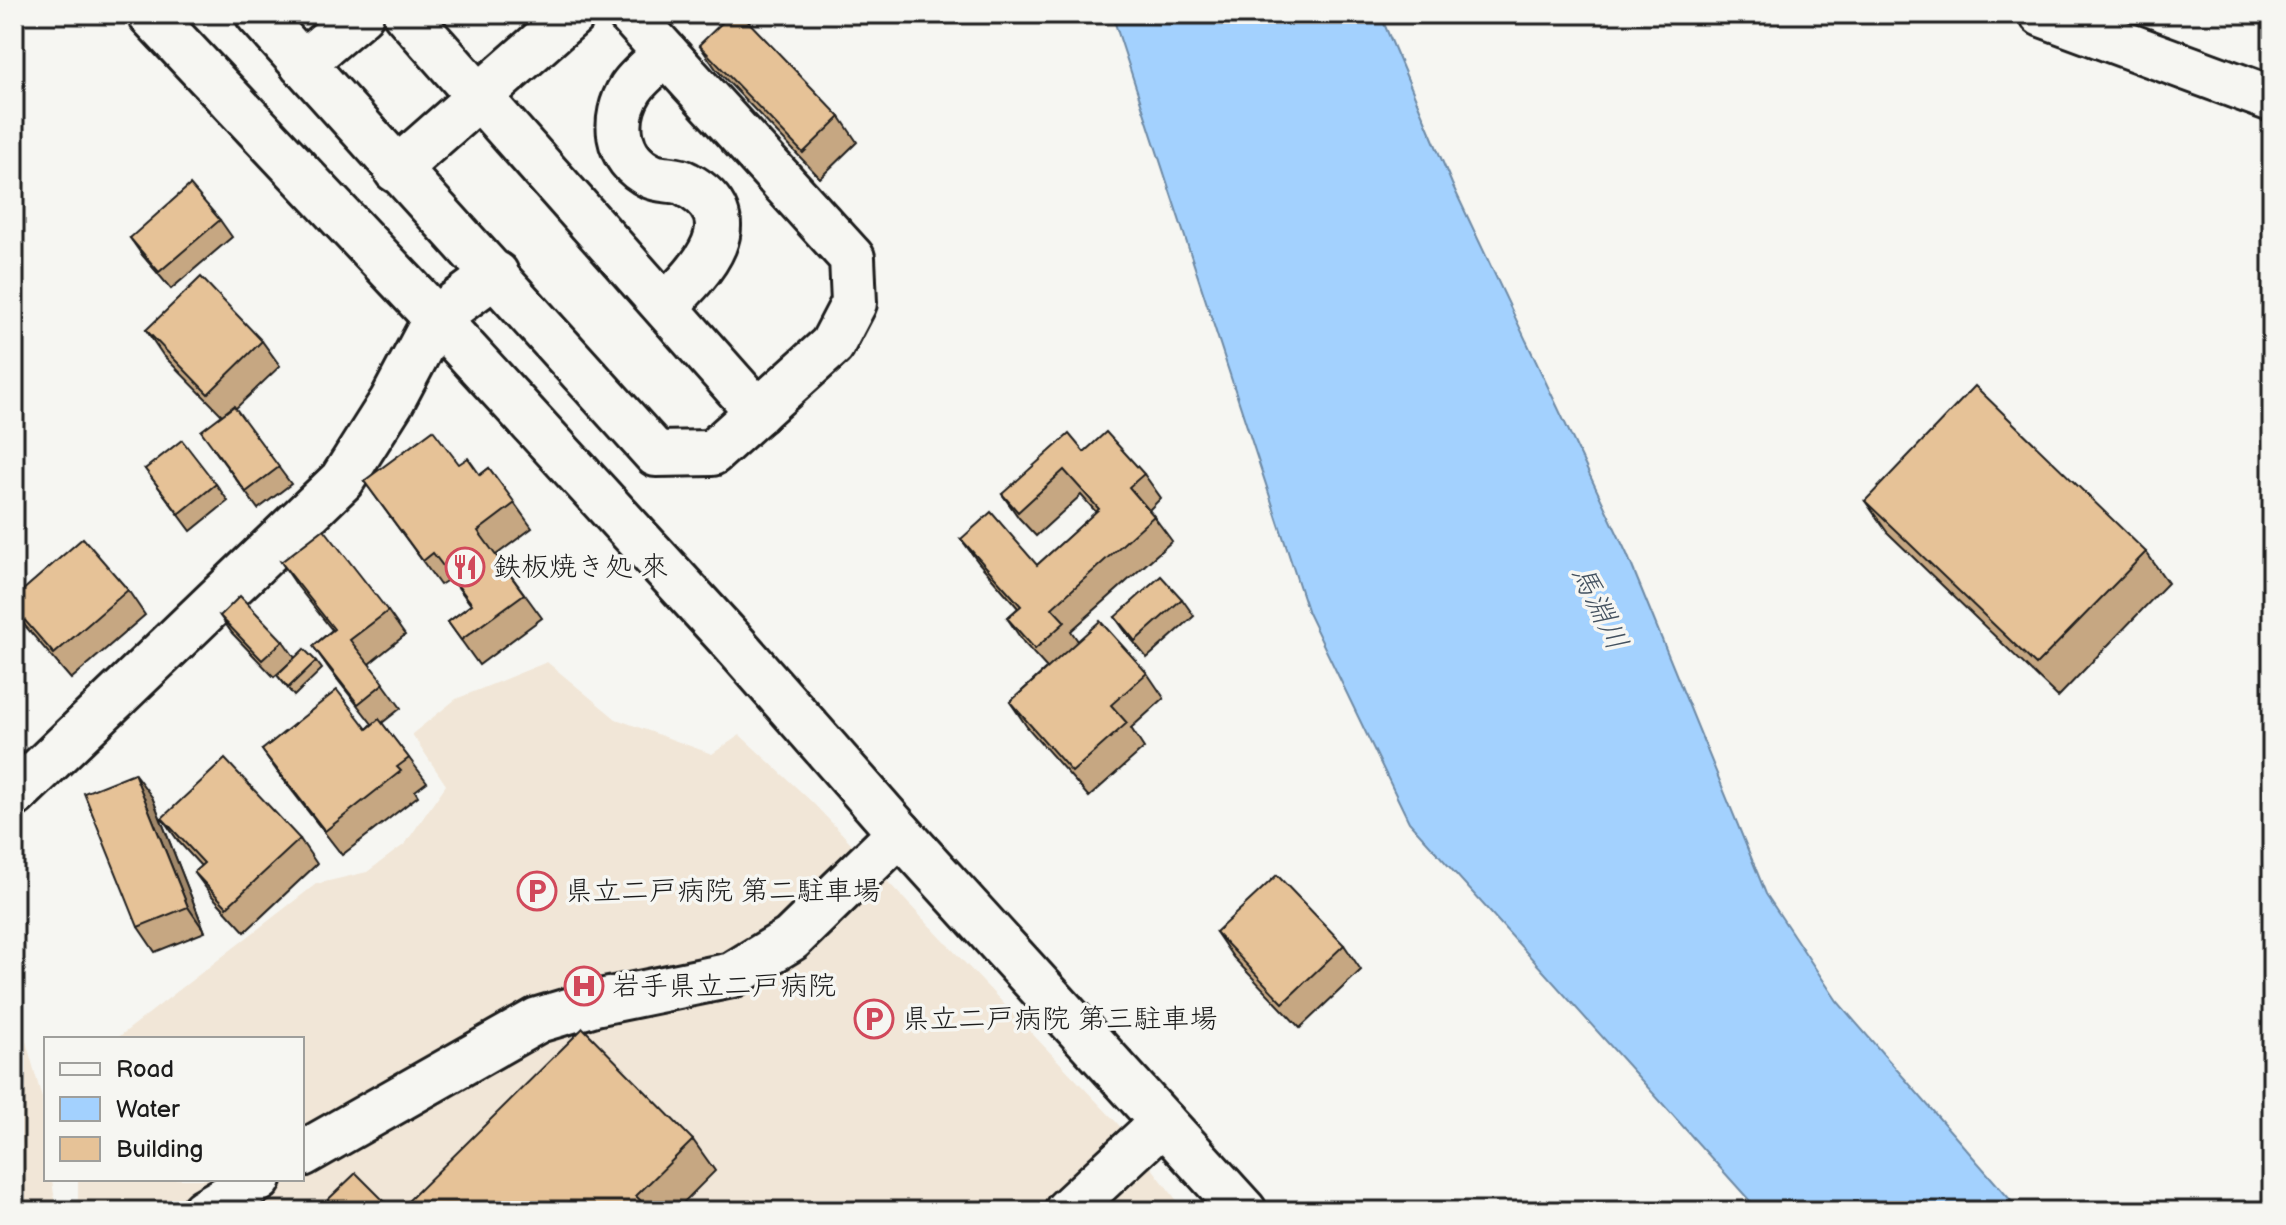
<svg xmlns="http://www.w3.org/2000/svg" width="2286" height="1225" viewBox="0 0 2286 1225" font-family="'Balsamiq Sans','Klee One',sans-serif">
	<rect width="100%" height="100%" fill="#f6f6f2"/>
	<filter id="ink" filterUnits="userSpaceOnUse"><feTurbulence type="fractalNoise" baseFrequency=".0125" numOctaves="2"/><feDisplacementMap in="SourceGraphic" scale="16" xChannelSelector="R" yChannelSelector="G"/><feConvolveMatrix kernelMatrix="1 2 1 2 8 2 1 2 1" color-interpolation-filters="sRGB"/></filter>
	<g filter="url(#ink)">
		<g fill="#f1e6d7">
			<path d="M547,662l69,57 96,35 28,-19 72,67 306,322 67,87h-1118l11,-12v-20h224v-140h-186l200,-155 51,-12 38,-28 41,-59 -34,-51 44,-35z"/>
			<path d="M14,999l28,99 4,81h6l4,32h-42z"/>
		</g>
		<path fill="#a3d1fe" stroke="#6d89a4" stroke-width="2" d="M1112,14h268l72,170 175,370 139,340 71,107 183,210h-261l-350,-389 -101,-209z"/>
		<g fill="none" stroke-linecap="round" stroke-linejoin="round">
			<defs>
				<g id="minor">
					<path d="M150,14l286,304 293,320 171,195 344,378"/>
					<path d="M258,14l398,440 56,-1 120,-108 22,-42 -2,-45 -222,-244"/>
					<path d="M406,14l352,398"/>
					<path d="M302,64l59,-50"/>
					<path d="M396,170l177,-156"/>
					<path d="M666,305c35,-34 86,-86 20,-121 -10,-6 -24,-3 -35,-8 -36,-17 -39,-58 -20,-88 9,-13 24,-24 35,-34"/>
					<path d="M14,795l328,-315 50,-79 44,-83 60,-44"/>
					<path d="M302,1154l236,-134 57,-17 137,-28 59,-36 109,-106"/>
					<path d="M204,1211l55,-32"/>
					<path d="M1067,1211l96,-89"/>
				</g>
				<path id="major" d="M2042,14l230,85"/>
			</defs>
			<use href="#minor" stroke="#1c1c1c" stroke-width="50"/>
			<use href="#major" stroke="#1c1c1c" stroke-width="50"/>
			<use href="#minor" stroke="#f6f6f2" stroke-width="44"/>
			<use href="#major" stroke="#f6f6f2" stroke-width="44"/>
		</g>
		<g fill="#c6a782" stroke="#1c1c1c" stroke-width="2">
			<path d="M699,45l141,72 17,25 -37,36 -104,-109z"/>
			<path d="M220,220l12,17 -61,52 -29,-34 -12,-17z"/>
			<path d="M146,330l116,11 18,25 -45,43 56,75 -33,25 -45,-61 9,-33 -59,-60z"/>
			<path d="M1084,452l60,22 17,24 -12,12 23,31 -101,90 7,10 69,32 17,25 -33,30 13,20 -55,49 -62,-70 -17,-25 37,-34 -23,-25 -17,-25 11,-10 -39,-45 -18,-24 76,26 59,-53 -15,-17 -45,41 -17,-18 -17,-24z"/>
			<path d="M459,464l21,11 9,-7 43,60 -36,27 46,63 -63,47 -31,-43 23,-17 -20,-27 -11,7 -76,-104z"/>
			<path d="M145,469l71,15 12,17 -37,30z"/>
			<path d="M1865,501l281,51 22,31 -110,114 -171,-165z"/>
			<path d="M281,562l107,49 17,24 -36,29 32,44 -19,15 27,35 18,24 -12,9 3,5 -76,59 -63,-81 -17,-24 105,-21 5,-5 -42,-54 -17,-24 19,-16 -34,-43z"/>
			<path d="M128,590l17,25 -74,64 -45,-52 -12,-17v-12z"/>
			<path d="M1182,599l12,17 -47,42 -20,-24 -12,-17z"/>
			<path d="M220,616l63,25 12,17 -21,19 -42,-44z"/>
			<path d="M316,661l6,8 -28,27 -17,-21z"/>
			<path d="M152,797l53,135 -50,20 -17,-25z"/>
			<path d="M162,818l138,21 17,25 -72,68 -33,-36 -18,-24 7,-6 -22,-24z"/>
			<path d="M1216,932l128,13 17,25 -61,58 -67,-71z"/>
			<path d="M693,1140l22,31 -40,40h-277z"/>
		</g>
		<path fill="#a1886a" stroke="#1c1c1c" stroke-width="2" d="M134,773l18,24 53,135 -17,-25z"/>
		<g fill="#e6c297" stroke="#1c1c1c" stroke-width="2">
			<path d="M731,14h10l99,103 -37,36 -104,-108z"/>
			<path d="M190,185l30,35 -61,52 -29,-34z"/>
			<path d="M201,277l61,64 -54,53 -62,-64z"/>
			<path d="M1975,386l171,166 -110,113 -171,-164z"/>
			<path d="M234,406l45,61 -33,25 -45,-61z"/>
			<path d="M433,430l26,34 9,-6 12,17 9,-7 26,35 -37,28 46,63 -63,46 -13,-18 24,-18 -39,-51 -10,8 -59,-80z"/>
			<path d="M1106,432l38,42 -15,13 25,29 -102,92 13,14 -30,27 -28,-31 14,-12 -60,-67 30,-27 46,53 62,-56 -35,-39 -46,42 -16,-18 67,-60 15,18z"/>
			<path d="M182,440l34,44 -37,30 -34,-45z"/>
			<path d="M324,529l64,82 -38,29 34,43 -26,21 -45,-58 21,-17 -53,-67z"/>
			<path d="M83,538l45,52 -74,64 -40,-46v-10z"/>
			<path d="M1161,576l21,23 -47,42 -20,-24z"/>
			<path d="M240,596l43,45 -21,19 -42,-44z"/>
			<path d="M1100,621l47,52 -36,32 16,18 -55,49 -62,-70z"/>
			<path d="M304,649l12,12 -28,27 -11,-13z"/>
			<path d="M337,690l30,39 12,-10 30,39 -12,9 4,4 -76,60 -63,-81z"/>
			<path d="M225,759l75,80 -73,68 -33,-35 10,-9 -42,-45z"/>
			<path d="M134,773l54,134 -50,20 -54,-134z"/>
			<path d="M1277,875l67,70 -61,58 -67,-71z"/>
			<path d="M583,1028l110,112 -57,56 15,15h-253z"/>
			<path d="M356,1173l38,38h-78z"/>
		</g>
	</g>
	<defs>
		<symbol id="restaurant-ring" viewBox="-11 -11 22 22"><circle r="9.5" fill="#f6f6f2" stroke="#d1495b" stroke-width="1.5"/><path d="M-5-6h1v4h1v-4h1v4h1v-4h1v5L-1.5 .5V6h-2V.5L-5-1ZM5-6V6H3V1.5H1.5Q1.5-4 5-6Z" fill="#d1495b"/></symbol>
		<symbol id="parking-ring" viewBox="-11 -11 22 22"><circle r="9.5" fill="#f6f6f2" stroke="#d1495b" stroke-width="1.5"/><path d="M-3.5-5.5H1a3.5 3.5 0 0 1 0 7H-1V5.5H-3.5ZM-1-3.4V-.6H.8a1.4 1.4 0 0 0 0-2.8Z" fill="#d1495b"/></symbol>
		<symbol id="hospital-ring" viewBox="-11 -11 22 22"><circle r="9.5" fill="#f6f6f2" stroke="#d1495b" stroke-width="1.5"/><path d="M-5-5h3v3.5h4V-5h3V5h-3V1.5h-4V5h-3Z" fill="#d1495b"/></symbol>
	</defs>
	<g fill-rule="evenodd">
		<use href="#restaurant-ring" x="443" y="545" width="44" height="44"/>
		<use href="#parking-ring" x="515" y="869" width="44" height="44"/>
		<use href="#hospital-ring" x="562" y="964" width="44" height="44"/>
		<use href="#parking-ring" x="852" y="997" width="44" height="44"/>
	</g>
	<g text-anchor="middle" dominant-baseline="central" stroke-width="7" stroke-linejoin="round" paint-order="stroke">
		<g font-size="28" fill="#1c1c1c" stroke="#f6f6f2" text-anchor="start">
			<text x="493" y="567">鉄板焼き処 來</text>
			<text x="565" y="891">県立二戸病院 第二駐車場</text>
			<text x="612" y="986">岩手県立二戸病院</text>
			<text x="902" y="1019">県立二戸病院 第三駐車場</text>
		</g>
		<g font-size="30" font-style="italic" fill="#445260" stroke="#f6f6f2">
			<text transform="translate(1599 608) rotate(64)">馬淵川</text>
		</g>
	</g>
	<rect width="2286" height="1225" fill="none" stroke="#f6f6f2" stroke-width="48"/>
	<rect x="24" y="24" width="2238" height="1177" fill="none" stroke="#1c1c1c" stroke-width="3" filter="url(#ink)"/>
	<rect x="44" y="1037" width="260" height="144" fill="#f6f6f2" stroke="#9f9f9c" stroke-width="2"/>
	<rect x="60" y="1063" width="40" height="12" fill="#f6f6f2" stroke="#9f9f9c" stroke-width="2"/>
	<text x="116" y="1077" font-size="24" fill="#1c1c1c">Road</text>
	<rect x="60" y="1097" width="40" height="24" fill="#a3d1fe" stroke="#9f9f9c" stroke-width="2"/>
	<text x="116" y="1117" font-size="24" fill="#1c1c1c">Water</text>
	<rect x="60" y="1137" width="40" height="24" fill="#e6c297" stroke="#9f9f9c" stroke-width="2"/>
	<text x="116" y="1157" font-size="24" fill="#1c1c1c">Building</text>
</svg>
